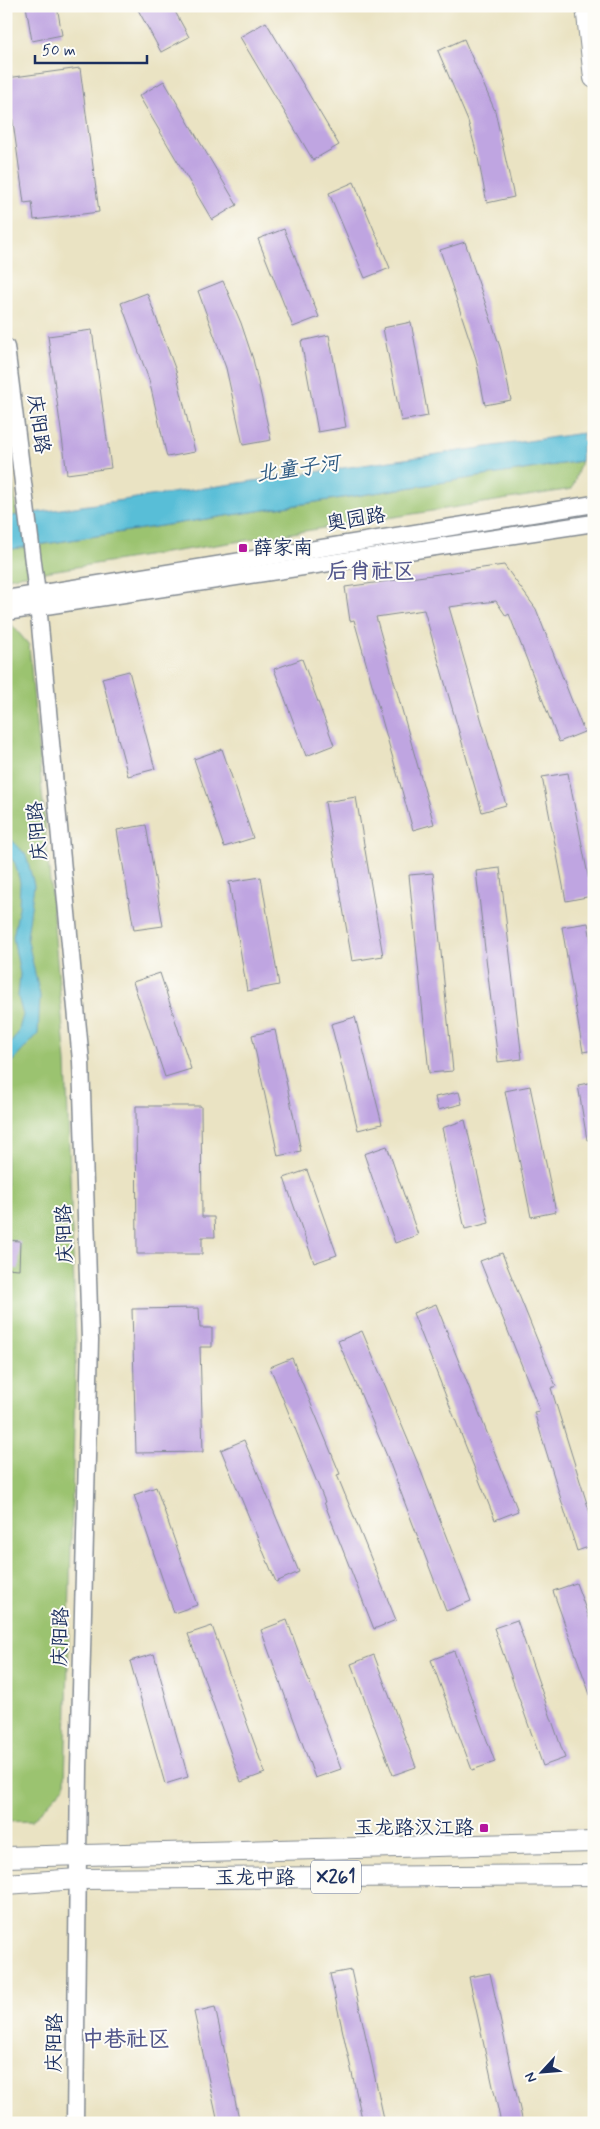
<svg xmlns="http://www.w3.org/2000/svg" width="600" height="2129" viewBox="0 0 600 2129" font-family="Mynerve,'LXGW WenKai TC',sans-serif">
	<rect width="100%" height="100%" fill="#fdfcf7"/>
	<filter id="ink" filterUnits="userSpaceOnUse"><feTurbulence type="fractalNoise" baseFrequency=".02" numOctaves="2"/><feDisplacementMap in="SourceGraphic" scale="10" xChannelSelector="R" yChannelSelector="G"/><feConvolveMatrix kernelMatrix="1 2 1 2 8 2 1 2 1" color-interpolation-filters="sRGB"/></filter>
	<filter id="wash" filterUnits="userSpaceOnUse"><feTurbulence type="fractalNoise" baseFrequency=".0096" numOctaves="4" result="noise"/><feDisplacementMap in="SourceGraphic" scale="20" xChannelSelector="R" yChannelSelector="G"/><feGaussianBlur stdDeviation="1.12" result="paint"/><feColorMatrix in="noise" values="0 0 0 0 0 0 0 0 0 0 0 0 0 0 0 0 0 1.4 0 .05"/><feComposite in="paint" operator="in"/></filter>
	<g filter="url(#wash)">
		<rect width="100%" height="100%" fill="#eae3c3"/>
		<g fill="#9bc36f" stroke="#5b7966">
			<path d="M6,430l11,86 -11,1z"/>
			<path d="M581,461l-9,28 -566,89v-28z"/>
			<path d="M7,619l22,26 37,417 10,282 -11,441 -33,36 -26,1z"/>
		</g>
		<g fill="#59bed7" stroke="#3a769a">
			<path d="M583,433l-2,28 -575,89v-33z"/>
			<path d="M6,834l20,21 8,30 -7,52 13,59 -2,38 -28,30 -4,11v-25l12,-17 5,-18 -5,-18 2,-23 -7,-37 6,-29 1,-26 -5,-19 -9,-11z"/>
		</g>
		<g fill="none" stroke-linecap="round" stroke-linejoin="round">
			<path stroke="#59bed7" stroke-width="4.5" d="M579,444l15,-3"/>
		</g>
		<g id="blocks">
			<g fill="#bfa5e1">
				<path d="M26,6h31l5,29 -30,6z"/>
				<path d="M136,6h36l17,31 -28,15z"/>
				<path d="M266,22l73,123 -26,15 -73,-123z"/>
				<path d="M464,39l31,72 19,86 -27,6 -9,-45 -10,-37 -30,-70z"/>
				<path d="M80,68l19,144 -65,8 -2,-18 -8,1 -17,-125z"/>
				<path d="M164,81l73,124 -25,15 -73,-124z"/>
				<path d="M354,182l36,86 -25,10 -36,-85z"/>
				<path d="M284,229l35,88 -26,10 -35,-88z"/>
				<path d="M465,242l36,108 10,50 -26,5 -9,-46 -36,-109z"/>
				<path d="M223,281l18,42 12,36 18,81 -28,5 -17,-77 -28,-77z"/>
				<path d="M147,293l29,78 19,81 -28,5 -18,-77 -28,-77z"/>
				<path d="M411,322l17,94 -27,5 -18,-93z"/>
				<path d="M92,330l19,138 -44,6 -19,-138z"/>
				<path d="M329,335l17,92 -28,5 -17,-91z"/>
				<path d="M504,565l32,44 48,123 -25,10 -50,-128 -3,2 -10,-15 -47,6 57,198 -24,7 -58,-202 -48,7 58,207 -21,6 -59,-210 -4,1 -5,-34z"/>
				<path d="M302,659l32,86 -28,11 -32,-87z"/>
				<path d="M129,671l26,98 -27,7 -26,-98z"/>
				<path d="M222,749l31,89 -29,9 -30,-88z"/>
				<path d="M568,773l24,123 -26,5 -24,-124z"/>
				<path d="M356,797l27,159 -31,5 -27,-159z"/>
				<path d="M146,825l17,101 -29,4 -17,-100z"/>
				<path d="M500,868l22,191 -24,3 -22,-191z"/>
				<path d="M433,873l20,198 -24,2 -20,-198z"/>
				<path d="M261,877l18,108 -32,6 -18,-109z"/>
				<path d="M588,923l6,35v92l-11,2 -21,-125z"/>
				<path d="M160,973l31,96 -26,8 -32,-95z"/>
				<path d="M355,1017l27,107 -24,6 -27,-106z"/>
				<path d="M275,1030l26,121 -23,5 -26,-121z"/>
				<path d="M594,1082v57l-7,1 -9,-55z"/>
				<path d="M530,1086l26,126 -25,5 -26,-126z"/>
				<path d="M459,1092l3,12 -24,6 -3,-13z"/>
				<path d="M136,1106h65l1,111h12l1,20h-13v17h-65z"/>
				<path d="M465,1120l24,103 -24,6 -23,-101z"/>
				<path d="M387,1146l31,89 -23,8 -31,-89z"/>
				<path d="M307,1170l30,85 -23,8 -30,-85z"/>
				<path d="M6,1240l14,1 -1,28 -13,-1z"/>
				<path d="M502,1253l54,133 -5,2 43,138v19l-17,6 -43,-139 6,-1 -60,-150z"/>
				<path d="M436,1304l82,207 -23,9 -82,-207z"/>
				<path d="M199,1308l1,20h12v19h-12l3,105 -67,1 -4,-144z"/>
				<path d="M362,1331l57,135 52,135 -25,10 -59,-155 -49,-115z"/>
				<path d="M292,1358l48,116 -3,1 59,145 -22,9 -50,-127h1l-55,-135z"/>
				<path d="M244,1440l55,132 -23,10 -55,-132z"/>
				<path d="M156,1487l41,118 -23,8 -40,-118z"/>
				<path d="M576,1583l18,48 -2,69 -39,-109z"/>
				<path d="M287,1620l54,149 -26,9 -54,-148z"/>
				<path d="M517,1620l48,138 -22,8 -49,-138z"/>
				<path d="M212,1626l53,147 -24,9 -53,-148z"/>
				<path d="M454,1651l41,111 -23,8 -41,-110z"/>
				<path d="M154,1654l34,123 -23,7 -35,-123z"/>
				<path d="M374,1655l42,112 -23,8 -42,-111z"/>
				<path d="M351,1970l34,153h-22l-33,-149z"/>
				<path d="M490,1973l33,150h-22l-32,-146z"/>
				<path d="M215,2007l25,116h-22l-24,-111z"/>
			</g>
		</g>
	</g>
	<g filter="url(#ink)">
		<use href="#blocks" fill-opacity="0" stroke="#828990" stroke-width="1"/>
		<g fill="none" stroke-linecap="round" stroke-linejoin="round">
			<defs>
				<g id="minor">
					<path d="M6,347l31,247 44,467 9,279 -11,428 -4,355"/>
					<path d="M6,599l588,-95"/>
					<path d="M6,612l588,-89"/>
				</g>
				<g id="major">
					<path d="M586,6l8,72"/>
					<path d="M6,1857l588,-15"/>
					<path d="M6,1884l72,-5 516,-4"/>
				</g>
			</defs>
			<use href="#minor" stroke="#828990" stroke-width="19"/>
			<use href="#major" stroke="#828990" stroke-width="22"/>
			<use href="#minor" stroke="#fff" stroke-width="16"/>
			<use href="#major" stroke="#fff" stroke-width="20"/>
		</g>
	</g>
	<g fill="#b5179e" stroke="#fdfcf7" stroke-width="2">
		<rect x="238" y="543" width="10" height="10" rx="2.5"/>
		<rect x="479" y="1823" width="10" height="10" rx="2.5"/>
	</g>
	<g text-anchor="middle" dominant-baseline="central" stroke-width="4" stroke-linejoin="round" paint-order="stroke">
		<rect fill="#fdfcf7" stroke="#5f6c8c" stroke-width="1" x="311" y="1860.5" width="50" height="33" rx="4"/>
		<g font-size="19" font-weight="bold" fill="#1b2f5e">
			<text x="336" y="1877">X261</text>
		</g>
		<g font-size="20" fill="#1b2f5e" stroke="#fdfcf7">
			<text transform="translate(38 424) rotate(82)">庆阳路</text>
			<text transform="translate(356 520) rotate(-9)">奥园路</text>
			<text transform="translate(38 831) rotate(-95)">庆阳路</text>
			<text transform="translate(65 1234) rotate(-92)">庆阳路</text>
			<text transform="translate(61 1637) rotate(-88)">庆阳路</text>
			<text x="255" y="1878">玉龙中路</text>
			<text transform="translate(55 2043) rotate(-89)">庆阳路</text>
		</g>
		<g font-size="20" fill="#1b2f5e" stroke="#fdfcf7" text-anchor="start">
			<text x="253" y="548">薛家南</text>
			<text x="474" y="1828" text-anchor="end">玉龙路汉江路</text>
		</g>
		<g font-size="21" font-style="italic" fill="#2e5a82" stroke="#fdfcf7">
			<text transform="translate(298 469) rotate(-8)">北童子河</text>
		</g>
		<g font-size="22" font-weight="bold" fill="#54588c" stroke="#fdfcf7">
			<text x="371" y="572">后肖社区</text>
			<text x="126" y="2040">中巷社区</text>
		</g>
	</g>
	<rect width="600" height="2129" fill="none" stroke="#fdfcf7" stroke-width="25"/>
	<g transform="translate(542 2072) rotate(244)" stroke="#fdfcf7" stroke-width="4" paint-order="stroke">
	<path d="M0-4L9 19L0 12L-9 19Z" fill="#1b2f5e"/>
	<text y="-8" font-size="14" font-weight="bold" text-anchor="middle" fill="#1b2f5e">N</text>
	</g>
	<path d="M35 55v8h112v-8" fill="none" stroke="#1b2f5e" stroke-width="2.5"/>
	<text x="42" y="55" font-size="15" fill="#1b2f5e" stroke="#fdfcf7" stroke-width="4" paint-order="stroke">50 m</text>
</svg>
